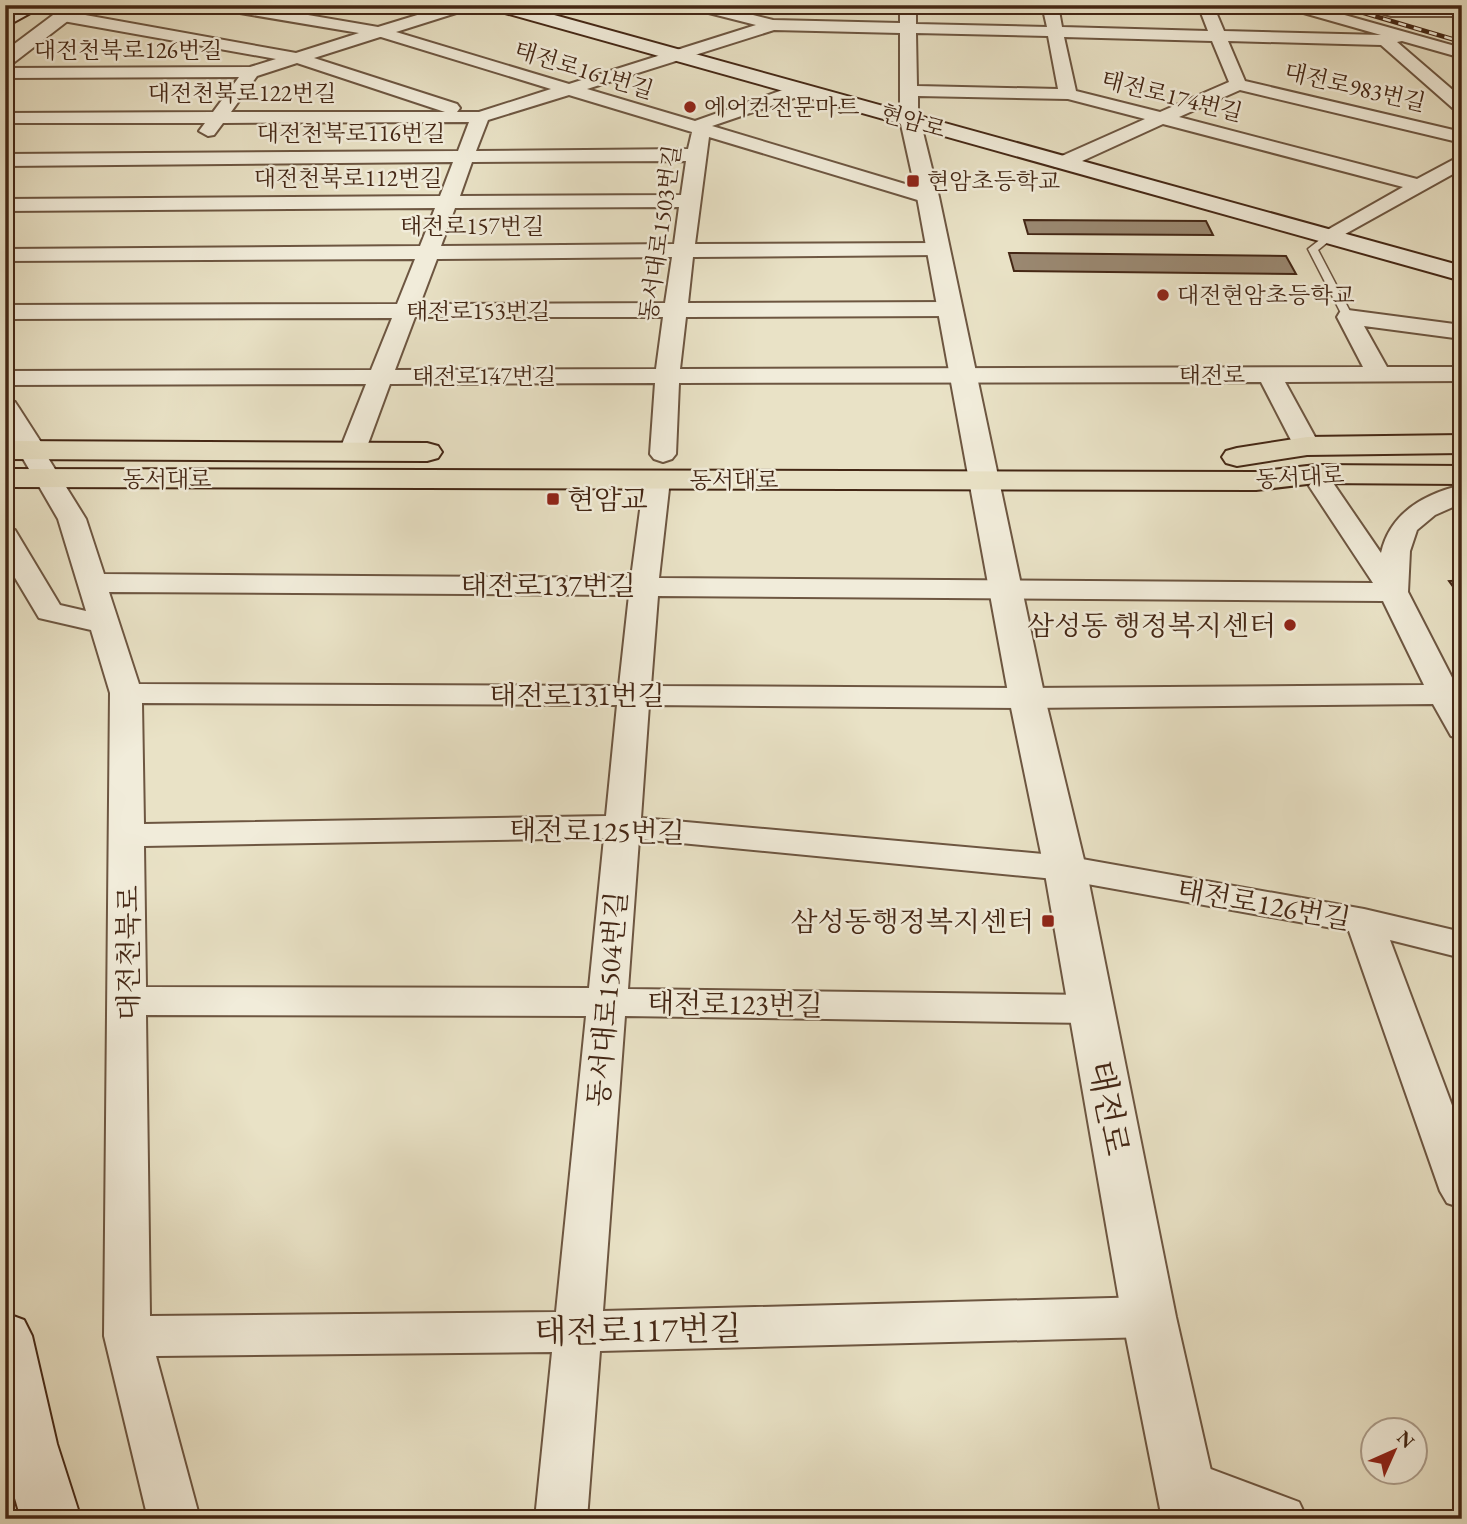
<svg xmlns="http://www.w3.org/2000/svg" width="1467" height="1524" viewBox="0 0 1467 1524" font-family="'EB Garamond','Noto Serif KR',serif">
	<rect width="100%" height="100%" fill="#e9e2c6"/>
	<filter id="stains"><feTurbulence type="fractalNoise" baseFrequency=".00286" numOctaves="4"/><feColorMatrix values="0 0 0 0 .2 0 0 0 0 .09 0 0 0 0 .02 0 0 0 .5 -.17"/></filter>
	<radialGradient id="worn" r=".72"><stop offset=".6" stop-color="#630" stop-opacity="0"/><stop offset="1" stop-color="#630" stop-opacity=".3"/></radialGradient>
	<g fill="#9a8871" stroke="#442715" stroke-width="2">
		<path d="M1024,220l182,1 7,14 -185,-1z"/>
		<path d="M1009,253l277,3 10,18 -282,-3z"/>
		<path d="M1462,580v19l-13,-18z"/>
	</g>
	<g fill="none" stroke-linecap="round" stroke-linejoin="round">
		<defs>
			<path id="service" d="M1326,235l8,2 -16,13 35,67 -1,2 -9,-2 -35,-68z"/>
			<g id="minor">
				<path d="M215,5h35l128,22 72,-22h24l-2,3 -76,24 173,52 187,-59 -67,-17 -2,-3h26l60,15 127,3v-18h16v19l131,3 -5,-22h16l4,22 146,4 -10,-26h15l11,26 157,4 -95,-27 -2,-3h25l153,43v10l-60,-17 -5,1 65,56v14l-6,-1 -75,-66 -153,-4 17,40 217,51v11l-222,-53 -61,27 238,62 45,-24v14l-133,74 -7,-2 -3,-4 3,-4 81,-46 -240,-63 -94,43h-14l-2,-4 2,-4 90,-40 -77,-20 -150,-3v15l-3,4h-12l-3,-4v-78l-126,-3 -187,59 108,32 99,-35h12l3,4 -3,4 -94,32 223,67 3,4 -3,4h-14l-212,-64 -14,107 243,-1 7,2 4,4 -4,4 -7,2 -245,2 -5,46 262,-1 8,2 3,5 -3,5 -8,2 -264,1 -6,52 683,-2 -26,-50 3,-5 8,-2 114,15v14l-98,-13 23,41h75v14l-177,1 35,64 -4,5 -9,3 -9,-3 -4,-5 -33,-64 -582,1 -3,71 -4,5 -9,3 -9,-3 -4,-5 5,-71 -265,1 -25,68 -4,5 -9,3 -9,-3 -4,-5 27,-68 -361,1v-14l366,-1 21,-52 -387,1v-14l392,-1 18,-45 -410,2v-12l415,-3 15,-38 -430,3v-12l435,-3 13,-34 -448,4v-12l453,-3 11,-29 -246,1 -9,12 -6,1 -9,-5 6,-8h-200v-10l208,-1 26,-35 -234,1v-10l245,-1 26,-8 -213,-38 -8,-5 3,-3 5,-2 233,42 63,-20 -137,-23zM916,33l132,3 10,53 -141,-3zM380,37h1l170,52 -72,23h-22l3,-4 -3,-4 -143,-46zM1064,37l148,4 17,41 -69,30 -84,-21zM297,63l148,49h-214l26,-36zM569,95l123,37 -4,17 -212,2 12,-31zM686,161l-5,34 -221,1 12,-34zM679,207l-5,37 -233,2 14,-38zM672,257l-7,46 -245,1 17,-45zM415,317h248l-7,52 -261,1z"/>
				<path d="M1361,5l101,1v10h-71l-28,-8z"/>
				<path d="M31,442l9,3 46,74 18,55 527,4 13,-98 4,-6 9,-2 9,2 4,6 -11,98 714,5 -64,-97 4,-6 9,-2 9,2 50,73c9,-40 43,-59 81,-68v18l-27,12 -18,15 -7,21 -2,41 54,105v42l-11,-3 -18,-32 -406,4 -378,-3 -8,113 424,38 299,53 98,23v26l-72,-18 72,192v76l-15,-5 -7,-12 -91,-260 -284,-51 -426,-41 -11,150 462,6 14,4 6,10 -6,10 -14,4 -465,-7 -22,295 546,-14 16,6 7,14 -7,14 -16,6 -549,14 -13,168h-52l17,-167 -396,4 44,163h-52l-44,-183 6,-643 -19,-63 -52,-12 -34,-57v-33l10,2 45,75 26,6 -28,-92 -40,-69 4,-5zM109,592l520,3 -10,91 -480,-2zM658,596l725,5 41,84 -397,3 -376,-2zM142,703l475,2 -11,111 -462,8zM604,838l-15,150 -443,-1 -2,-141zM146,1015l440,1 -30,296 -406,4z"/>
				<path d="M1184,1459l115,43 8,17h-88l-53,-21 -7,-16 7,-16z"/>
			</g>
			<g id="tertiary">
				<path d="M72,5h24l-27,15 -57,44 -7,2v-15l52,-39z"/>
				<path d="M910,114l7,2 3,4 19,77 106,501 41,170 90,449 46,202h-60l-40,-202 -78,-449 -35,-170 -92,-501 -17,-77 3,-4z"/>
				<path d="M5,399l10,3 4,6 27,42 -4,6 -11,3 -11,-3c-15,-22 -15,-30 -15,-57z"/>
			</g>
			<g id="secondary">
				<path d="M22,5h23l-40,22v-12z"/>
				<path d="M488,5h30l944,261v15l-971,-272z"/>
				<path d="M5,1313l19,7 8,16 25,108 24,75h-60l-16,-55z"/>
			</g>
			<g id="primary">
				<path d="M1462,435v18l-155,2 -70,11 -11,-3 -4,-6 4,-6 11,-3 70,-11z"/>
				<path d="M5,441l422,2 11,3 4,6 -4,6 -11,3 -422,-2z"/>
				<path d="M1316,465l146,1v18l-146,-1 -60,7 -1251,-3v-18l1251,3z"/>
			</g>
		</defs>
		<use href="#service" stroke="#6d5641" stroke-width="3"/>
		<use href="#minor" stroke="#6d5641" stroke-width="4"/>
		<use href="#tertiary" stroke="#6d5641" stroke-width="4"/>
		<use href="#secondary" stroke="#442715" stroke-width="4"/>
		<use href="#primary" stroke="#442715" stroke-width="4"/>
		<use href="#service" fill="#f1ecda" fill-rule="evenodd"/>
		<use href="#minor" fill="#f1ecda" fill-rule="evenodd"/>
		<use href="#tertiary" fill="#f1ecda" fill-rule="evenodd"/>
		<use href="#secondary" fill="#f1ecda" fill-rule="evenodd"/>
		<use href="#primary" fill="#e9e2c6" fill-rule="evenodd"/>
		<defs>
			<path id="rail" d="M1337,5l125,37"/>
		</defs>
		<use href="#rail" stroke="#442715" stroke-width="4.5"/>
		<use href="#rail" stroke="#f1ecda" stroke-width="2.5" stroke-dasharray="8" stroke-linecap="butt"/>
	</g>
	<g fill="#8f2418" stroke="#f1ecda" stroke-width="2.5">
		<circle cx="690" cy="107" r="7"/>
		<rect x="906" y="174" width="14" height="14" rx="3.5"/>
		<circle cx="1163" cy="295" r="7"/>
		<rect x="546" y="492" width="14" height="14" rx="3.5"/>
		<circle cx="1290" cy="625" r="7"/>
		<rect x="1041" y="914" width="14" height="14" rx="3.5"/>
	</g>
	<g text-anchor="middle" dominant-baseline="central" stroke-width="5" stroke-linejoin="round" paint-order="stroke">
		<g font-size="23" fill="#442715" stroke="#f1ecda">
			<text x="128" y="50">대전천북로126번길</text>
			<text transform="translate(584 70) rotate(17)">태전로161번길</text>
			<text transform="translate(1355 87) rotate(13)">대전로983번길</text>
			<text x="242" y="93">대전천북로122번길</text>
			<text transform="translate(1172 96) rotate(14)">태전로174번길</text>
			<text transform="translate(913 121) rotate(16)">현암로</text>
			<text x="351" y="133">대전천북로116번길</text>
			<text x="348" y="178">대전천북로112번길</text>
			<text x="472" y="226">태전로157번길</text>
			<text transform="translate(660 233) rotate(-82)">동서대로1503번길</text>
			<text x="478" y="311">태전로153번길</text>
			<text x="1212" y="375">태전로</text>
			<text x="484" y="376">태전로147번길</text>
			<text transform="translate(1300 477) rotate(-3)">동서대로</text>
			<text x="167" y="479">동서대로</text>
			<text x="734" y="480">동서대로</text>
		</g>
		<g font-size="23" fill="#442715" stroke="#f1ecda" text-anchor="start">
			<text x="704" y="107">에어컨전문마트</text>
			<text x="927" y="181">현암초등학교</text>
			<text x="1177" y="295">대전현암초등학교</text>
		</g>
		<g font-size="28" fill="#442715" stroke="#f1ecda" text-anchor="end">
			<text x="567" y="499" text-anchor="start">현암교</text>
			<text x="1276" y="625">삼성동 행정복지센터</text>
			<text x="1034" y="921">삼성동행정복지센터</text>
		</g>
		<g font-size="28" fill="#442715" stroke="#f1ecda">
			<text x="548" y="585">태전로137번길</text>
			<text x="577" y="695">태전로131번길</text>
			<text transform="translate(597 831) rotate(1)">태전로125번길</text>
			<text transform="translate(1264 904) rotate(10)">태전로126번길</text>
			<text transform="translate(128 953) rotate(-90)">대전천북로</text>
			<text transform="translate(607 999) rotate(-85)">동서대로1504번길</text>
			<text transform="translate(735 1004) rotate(1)">태전로123번길</text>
		</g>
		<g font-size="33" fill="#442715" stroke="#f1ecda">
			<text transform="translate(1109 1108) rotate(79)">태전로</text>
			<text transform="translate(638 1330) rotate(-1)">태전로117번길</text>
		</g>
	</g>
	<rect width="1467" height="1524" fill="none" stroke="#e9e2c6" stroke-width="28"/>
	<rect x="7" y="7" width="1453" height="1510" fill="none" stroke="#442715" stroke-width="3.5"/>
	<rect x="14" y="14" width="1439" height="1496" fill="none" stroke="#442715" stroke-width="2"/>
	<g transform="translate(1394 1451) rotate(45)"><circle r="33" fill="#f1ecda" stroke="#ac9d8b" stroke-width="2"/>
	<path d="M0-5L12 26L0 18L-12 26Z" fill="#8f2418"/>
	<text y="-10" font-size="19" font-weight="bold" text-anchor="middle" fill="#442715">N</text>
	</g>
	<rect width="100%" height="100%" filter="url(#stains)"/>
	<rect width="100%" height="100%" fill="url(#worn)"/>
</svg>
